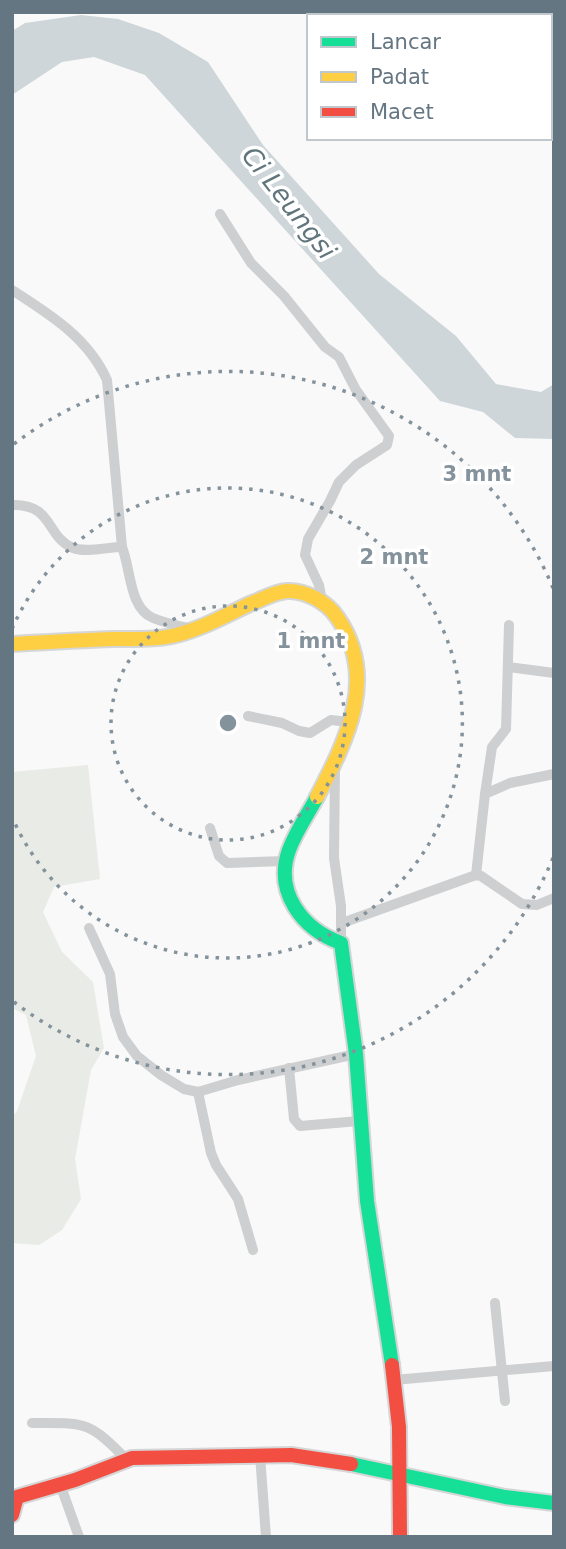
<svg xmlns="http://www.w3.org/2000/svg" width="566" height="1549" viewBox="0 0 566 1549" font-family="'DejaVu Sans',sans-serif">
	<rect width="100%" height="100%" fill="#f9f9f9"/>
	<path fill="#e8ebe6" d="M88,765l12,114 -46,8 -11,25 19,40 31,30 11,66 -13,22 -16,89 6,40 -19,31 -23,15 -27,-2v-126l5,-6 19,-55 -10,-41 -14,-7v-236z"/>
	<path fill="#ced6d9" d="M81,15l37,4 41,14 49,29 55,83 116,129 77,62 40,48 45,8 13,-8v55l-39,-1 -32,-26 -43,-11 -295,-326 -51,-18 -32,5 -50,33v-64l13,-8z"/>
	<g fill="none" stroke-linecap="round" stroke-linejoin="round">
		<defs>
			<g id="fast">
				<path d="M317,797c-9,17 -21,34 -28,53 -15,42 13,79 52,93l15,111 11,147 25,164"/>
				<path d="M351,1464l154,33 49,6"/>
			</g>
			<path id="slow" d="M12,644c34,-2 68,-4 102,-5 19,0 39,1 58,-3 28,-6 54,-21 80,-33 11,-4 22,-11 35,-12 18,-1 40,11 50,26 42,60 10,122 -20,180"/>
			<g id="jam">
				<path d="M392,1365l7,62 1,110"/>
				<path d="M12,1515l5,-18 58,-17 57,-22 159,-3 60,9"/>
			</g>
		</defs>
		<use href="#fast" stroke="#d5d6d7" stroke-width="18"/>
		<use href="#slow" stroke="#d5d6d7" stroke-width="18"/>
		<use href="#jam" stroke="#d5d6d7" stroke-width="18"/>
		<g stroke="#cecfd0" stroke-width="10">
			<path d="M220,214l31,49 33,33 41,51 14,10 17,33 33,46 -2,9 -31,20 -17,17 -9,19 -22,38 -3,16 14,30 3,16"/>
			<path d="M12,290c39,25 76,48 95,90l15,167"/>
			<path d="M12,505c42,-1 33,31 61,43 13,5 35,-1 49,-1 9,22 7,61 31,71 12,5 26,8 39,11"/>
			<path d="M508,667l46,6"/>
			<path d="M248,716l34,7 17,8 11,2 21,-13 18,2"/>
			<path d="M335,764l-1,94 7,48v37"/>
			<path d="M485,794l7,-47 14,-18 3,-104"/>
			<path d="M210,828l9,28 8,7 59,-2"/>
			<path d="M476,875l9,-81 25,-11 44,-9"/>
			<path d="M342,923l134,-48 5,1 41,28 15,1 17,-7"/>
			<path d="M89,928l21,46 5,40 8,23 14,19 24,19 23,14 14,3 40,-12 118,-26"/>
			<path d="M289,1068l5,51 6,7 59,-5"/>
			<path d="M198,1092l13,61 5,12 22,34 15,51"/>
			<path d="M495,1303l10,98"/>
			<path d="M394,1380l160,-14"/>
			<path d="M32,1423c53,0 56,-3 94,36"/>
			<path d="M260,1455l6,82"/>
			<path d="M60,1484l19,53"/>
		</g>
		<use href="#fast" stroke="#16e098" stroke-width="14"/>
		<use href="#slow" stroke="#ffcf43" stroke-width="14"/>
		<use href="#jam" stroke="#f24e42" stroke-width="14"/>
	</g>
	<g fill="none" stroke="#84929c" stroke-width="3.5" stroke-dasharray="3.5 7">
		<circle cx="228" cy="723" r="117"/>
		<path d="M12 629A235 235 0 1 1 12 817"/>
		<path d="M553 858A352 352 0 0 1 14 1002M14 444A352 352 0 0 1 553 588"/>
	</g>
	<g text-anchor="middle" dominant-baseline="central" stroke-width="7" stroke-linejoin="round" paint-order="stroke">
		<g font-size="26" font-style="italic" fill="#60757c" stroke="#fff">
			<text transform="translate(289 203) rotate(52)">Ci Leungsi</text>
		</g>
	</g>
	<circle cx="228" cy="723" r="10" fill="#84929c" stroke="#fff" stroke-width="3.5"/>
	<g font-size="21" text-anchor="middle" font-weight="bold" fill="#84929c" stroke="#fff" stroke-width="7" stroke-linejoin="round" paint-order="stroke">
		<text x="477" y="481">3 mnt</text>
		<text x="394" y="564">2 mnt</text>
		<text x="311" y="648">1 mnt</text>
	</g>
	<rect width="566" height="1549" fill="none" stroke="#657683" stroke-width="28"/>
	<rect x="307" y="14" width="245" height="126" fill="#ffffff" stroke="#c1c8cd" stroke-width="2"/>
	<rect x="321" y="37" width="35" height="10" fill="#16e098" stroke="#c1c8cd" stroke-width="2"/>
	<text x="370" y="49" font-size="21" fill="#657683">Lancar</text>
	<rect x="321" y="72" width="35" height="10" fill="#ffcf43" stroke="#c1c8cd" stroke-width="2"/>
	<text x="370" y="84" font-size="21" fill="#657683">Padat</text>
	<rect x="321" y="107" width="35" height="10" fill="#f24e42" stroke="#c1c8cd" stroke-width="2"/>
	<text x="370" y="119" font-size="21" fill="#657683">Macet</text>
</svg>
